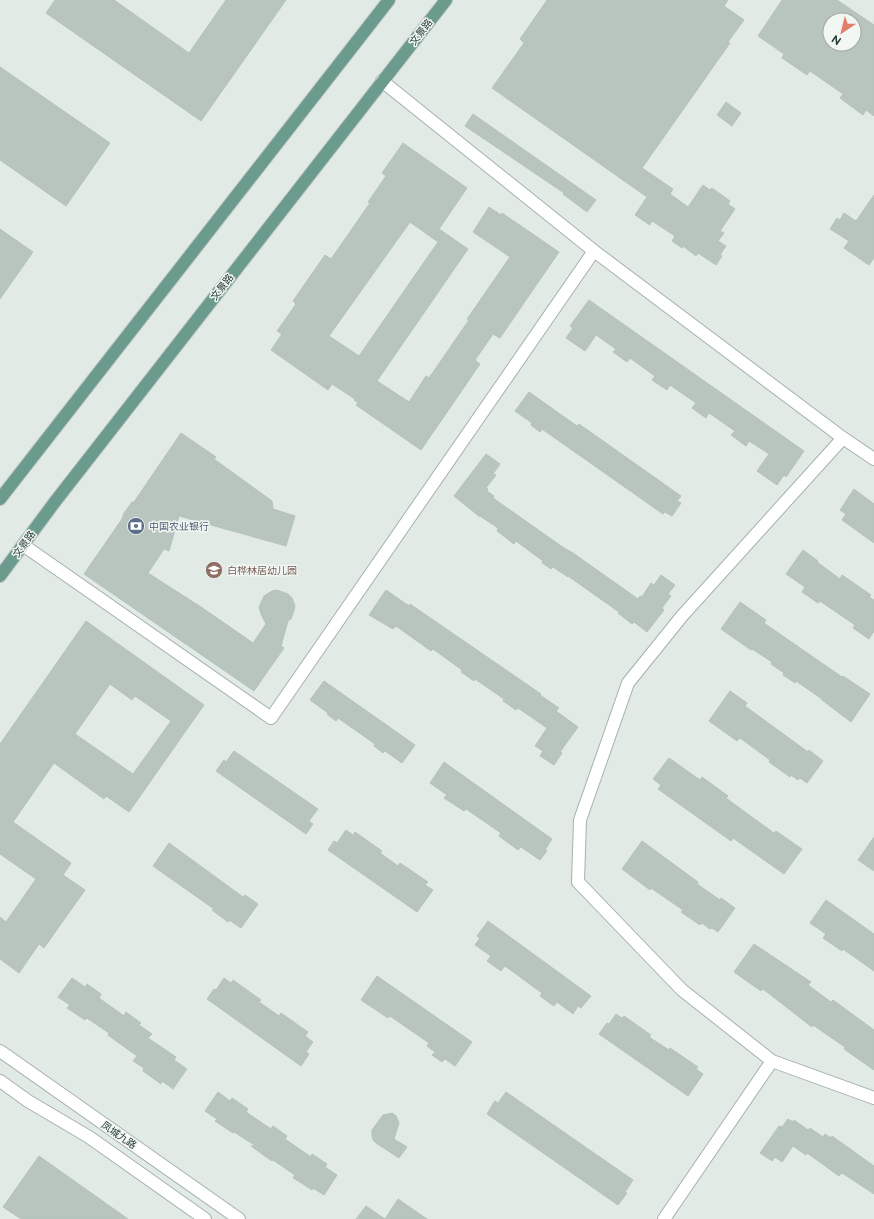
<svg xmlns="http://www.w3.org/2000/svg" width="874" height="1219" viewBox="0 0 874 1219" font-family="Raleway,'Noto Sans SC',sans-serif">
	<rect width="100%" height="100%" fill="#e2eae6"/>
	<g fill="#b8c5bf" stroke="#b5c3bd" fill-rule="evenodd">
		<path d="M55,0h59l75,53 37,-53h60l-85,121 -155,-108z"/>
		<path d="M547,0h181l-4,6 20,14 -16,22 2,1 -88,125 31,21 -3,5 18,13 15,-22 7,5 2,-2 18,13 -2,3 7,5 -15,22 4,2 -6,8 8,5 -6,9 2,1 -6,9 -18,-12 -2,3 -13,-10 -1,2 -10,-7 3,-5 -23,-15 -2,4 -15,-10 12,-18 -155,-109 32,-45 -4,-4z"/>
		<path d="M782,0h55l37,25v91l-8,-6 -3,5 -23,-17 3,-4 -33,-23 -3,4 -25,-17 2,-4 -26,-18zM830,20h24v24h-24z"/>
		<path d="M0,67l110,76 -44,63 -66,-46z"/>
		<path d="M726,102l15,11 -9,13 -15,-11z"/>
		<path d="M473,114l123,86 -9,12 -24,-18 1,-1 -99,-67z"/>
		<path d="M403,143l64,45 -28,41 29,20 -91,132 32,21 17,-26 3,2 40,-58 -2,-1 43,-62 -37,-25 16,-25 12,8 1,-2 57,39 -59,86 -7,-4 -18,26 5,4 -59,86 -65,-45 2,-2 -4,-3 1,-1 -23,-15 -4,6 -57,-40 11,-16 -5,-3 19,-27 -3,-3 32,-46 6,4 39,-56 -2,-1 18,-26 -4,-3zM410,222l28,20 -79,114 -30,-20z"/>
		<path d="M874,195v63l-5,7 -25,-17 5,-7 -19,-12 7,-11 3,2 4,-7 12,8z"/>
		<path d="M0,229l33,23 -33,47z"/>
		<path d="M589,300l215,151 -18,26 -2,-2 -7,10 -20,-14 12,-17 -20,-13 -3,5 -15,-11 4,-4 -26,-18 -3,5 -14,-10 4,-5 -26,-18 -3,5 -15,-10 3,-4 -25,-18 -3,4 -14,-10 3,-3 -20,-14 -11,16 -19,-13 7,-10 -3,-2z"/>
		<path d="M529,392l48,34 2,-2 102,72 -4,5 4,2 -9,13 -7,-4 -2,2 -121,-85 -2,3 -9,-7 1,-2 -17,-12z"/>
		<path d="M181,433l35,24 -2,2 58,42 1,8 22,7 -9,30 -107,-30 -10,35 -5,-2 -16,24 56,36 49,34 13,-19 -5,-10 -2,-7 5,-11 8,-5 5,-1 11,4 4,4 3,8 -1,4 -3,9 -3,2 -7,25 3,2 -30,43 -170,-117 38,-55 2,-6 8,-11h2z"/>
		<path d="M486,454l14,10 -7,10 3,1 -10,13 2,1 -1,2 7,5 -1,2 71,50 9,5 65,46 2,-3 2,1 9,-14 3,2 7,-10 14,10 -7,9 3,2 -9,12 2,2 -17,22 -13,-10 -2,2 -14,-11 1,-1 -51,-36v1l-15,-10 -2,2 -9,-6 1,-2 -27,-20 -2,3 -17,-13 1,-3 -18,-12v1l-26,-21z"/>
		<path d="M854,489l20,15v39l-32,-23 4,-6 -6,-4z"/>
		<path d="M803,550l15,11 -1,1 23,17 2,-4 29,20 -2,2 5,3v31l-5,8 -16,-11 2,-3 -35,-24 -2,2 -16,-11 3,-5 -19,-13z"/>
		<path d="M386,590l23,16 1,-2 131,90 -1,1 19,13 -3,3 22,16 -18,25 2,1 -8,12 -14,-9 3,-5 -8,-5 12,-18 -29,-20 -2,2 -13,-9 1,-2 -29,-20 -1,2 -13,-9 1,-2 -29,-21 -2,2 -35,-25 -3,3 -24,-14z"/>
		<path d="M740,602l26,18 -2,3 78,54 1,-1 27,18 -19,28 -29,-22v-1l-26,-18 -1,2 -12,-8 1,-2 -13,-9 1,-2 -20,-13 -1,1 -30,-21z"/>
		<path d="M86,621l118,84 -75,107 -23,-16 -2,3 -50,-36 -41,59 58,41 -8,12 22,15 -41,58 -5,-4 -20,29 -19,-14v-42l6,5 30,-43 -36,-25v-110zM110,684l22,16 3,-4 36,25 -38,53 -58,-40z"/>
		<path d="M324,681l91,64 -13,18 -17,-12 -2,2 -9,-7 1,-2 -37,-26 -2,3 -9,-7 1,-1 -18,-13z"/>
		<path d="M730,691l17,12 -2,3 63,46 1,-2 14,11 -16,22 -7,-5 -2,2 -7,-5 -1,2 -21,-15 1,-2 -30,-22 -3,3 -28,-20z"/>
		<path d="M234,751l84,58 -9,12 4,3 -7,10 -90,-63 8,-11 2,2z"/>
		<path d="M669,758l31,22 2,-3 26,19 -2,2 19,14 29,21 2,-2 26,18 -18,25 -51,-36 -2,3 -73,-52 3,-4 -8,-6z"/>
		<path d="M444,762l108,77 -7,11 2,1 -7,9 -19,-13 -3,3 -19,-14 2,-3 -35,-24 -2,2 -20,-13 3,-3 -17,-12z"/>
		<path d="M346,830l7,5 2,-3 27,19 -2,2 18,13 2,-3 28,19 -3,3 8,5 -16,22 -89,-62 6,-9 3,2z"/>
		<path d="M874,837v34l-16,-11z"/>
		<path d="M642,841l56,41 -1,2 23,16 1,-2 14,10 -17,24 -6,-4 -2,1 -8,-6 -2,2 -19,-13 2,-2 -32,-22 -1,2 -28,-21z"/>
		<path d="M169,843l74,54 2,-2 13,9 -17,24 -12,-8 -1,2 -16,-12 2,-1 -61,-43z"/>
		<path d="M826,900l48,34v37l-31,-22 -1,2 -19,-13 3,-4 -16,-11z"/>
		<path d="M488,921l103,75 -10,12 -3,-2 -5,8 -16,-12 -3,4 -14,-10 2,-3 -37,-27 -4,5 -14,-10 4,-5 -16,-11 5,-7 -3,-2z"/>
		<path d="M754,944l57,38 -3,3 23,17 2,-2 41,30v40l-30,-21 1,-2 -32,-22 -1,2 -49,-38 -2,2 -27,-19z"/>
		<path d="M377,976l95,66 -17,24 -10,-7 -3,3 -10,-7 3,-3 -8,-6 2,-3 -39,-27 -2,2 -27,-18z"/>
		<path d="M72,978l13,9 2,-3 14,10 -2,4 25,18 2,-4 15,11 -2,2 13,9 -4,4 28,19 -2,3 13,9 -14,20 -11,-8 -1,3 -18,-13 1,-3 -11,-7 4,-5 -29,-21 1,-2 -22,-15 -2,2 -18,-12 3,-3 -12,-8z"/>
		<path d="M224,978l7,5 2,-3 28,20 -2,2 20,14 2,-3 27,19 -3,4 8,6 -7,10 3,2 -8,12 -94,-67 7,-10 2,1z"/>
		<path d="M616,1014l6,4 2,-2 27,19 -2,2 20,13 1,-2 28,19 -2,2 7,5 -15,22 -89,-62 8,-11 2,1z"/>
		<path d="M218,1092l12,9 2,-3 16,11 -2,3 25,17 2,-3 14,10 -2,3 26,18 1,-3 15,10 -2,3 12,8 -13,20 -11,-7 -1,2 -12,-8 -7,-4 2,-3 -22,-15 -1,1 -10,-7 -11,-8h5l-22,-14 -1,1 -18,-12 2,-2 -12,-8z"/>
		<path d="M506,1092l127,88 -8,12 2,1 -9,12 -131,-91 8,-13 3,2z"/>
		<path d="M392,1113l4,3 3,7 -5,16 13,8 -8,11 -23,-15 -3,-3 -1,-4v-6l11,-15z"/>
		<path d="M788,1119l5,3 1,-2 14,10 2,-2 13,9 2,-3 6,4 1,-2 42,30v28l-32,-21 -3,3 -29,-21 -3,-2 -1,2 -13,-9 -11,16 -7,-5 -3,4 -12,-8 19,-27 3,1z"/>
		<path d="M39,1156l89,63h-107l-18,-12z"/>
		<path d="M398,1199l29,20h-71l10,-13 19,13z"/>
	</g>
	<g fill="none" stroke-linecap="round" stroke-linejoin="round">
		<defs>
			<g id="minor">
				<path d="M594,251l249,187 31,21"/>
				<path d="M843,438l-161,178 -54,67 -48,137 -2,62 104,108 90,71 102,37"/>
				<path d="M23,545l248,173 323,-467 -212,-170"/>
				<path d="M0,1051l239,168"/>
				<path d="M0,1081l28,20 61,36 116,82"/>
				<path d="M664,1219l108,-158"/>
			</g>
			<g id="major">
				<path d="M0,499l389,-499"/>
				<path d="M0,576l54,-73 392,-503"/>
			</g>
		</defs>
		<use href="#minor" stroke="#a5b1ac" stroke-width="14"/>
		<use href="#major" stroke="#bdc4c2" stroke-width="14"/>
		<use href="#minor" stroke="#fff" stroke-width="12"/>
		<use href="#major" stroke="#6b9b8c" stroke-width="12"/>
	</g>
	<defs>
		<symbol id="bank-disc" viewBox="-11 -11 22 22"><circle r="9.5" fill="#5c6f8a" stroke="#f2f7f4"/><path d="M-6-4H6V4H-6ZM0-2.3a2.3 2.3 0 1 0 0 4.6a2.3 2.3 0 1 0 0-4.6Z" fill="#fff"/></symbol>
		<symbol id="school-disc" viewBox="-11 -11 22 22"><circle r="9.5" fill="#8d6e63" stroke="#f2f7f4"/><path d="M0-5L7-2L0 1L-7-2ZM-4 1L0 2.5L4 1V4Q0 6-4 4Z" fill="#fff"/></symbol>
	</defs>
	<g fill-rule="evenodd">
		<use href="#bank-disc" x="126" y="516" width="20" height="20"/>
		<use href="#school-disc" x="204" y="560" width="20" height="20"/>
	</g>
	<g text-anchor="middle" dominant-baseline="central" stroke-width="3" stroke-linejoin="round" paint-order="stroke">
		<g font-size="10" fill="#243932" stroke="#f2f7f4">
			<text transform="translate(421 32) rotate(-52)">文景路</text>
			<text transform="translate(222 287) rotate(-52)">文景路</text>
			<text transform="translate(24 544) rotate(-54)">文景路</text>
			<text transform="translate(119 1135) rotate(35)">凤城九路</text>
		</g>
		<g font-size="10" fill="#4e5e75" stroke="#f2f7f4" text-anchor="start">
			<text x="149" y="526">中国农业银行</text>
		</g>
		<g font-size="10" fill="#785e54" stroke="#f2f7f4" text-anchor="start">
			<text x="227" y="570">白桦林居幼儿园</text>
		</g>
	</g>
	<g transform="translate(842 32) rotate(215)"><circle r="19" fill="#f2f7f4" stroke="#a0aba6"/>
	<path d="M0-3L7 15L0 10L-7 15Z" fill="#e27f68"/>
	<text y="-6" font-size="11" font-weight="bold" text-anchor="middle" fill="#243932">N</text>
	</g>
</svg>
